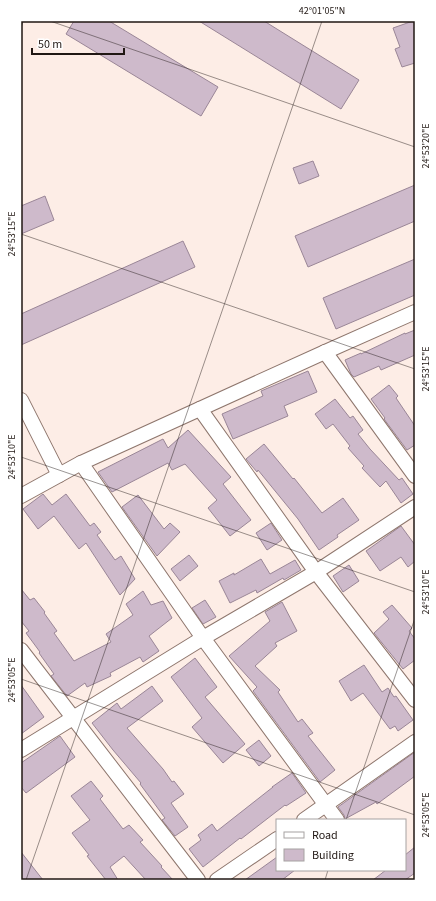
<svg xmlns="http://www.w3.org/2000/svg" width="436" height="901" viewBox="0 0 436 901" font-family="'Source Sans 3',sans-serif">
	<rect width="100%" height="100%" fill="#fdede6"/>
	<g fill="#cebacb" stroke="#9a8697">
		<path d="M74,21h35l109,66 -17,29 -135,-82z"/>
		<path d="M199,21h65l95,59 -18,29z"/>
		<path d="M413,21h2v42l-13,4 -7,-18 5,-2 -7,-19z"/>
		<path d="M313,161l6,15 -20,8 -6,-16z"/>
		<path d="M415,185v36l-107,46 -13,-31z"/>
		<path d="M45,196l9,24 -33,14v-28z"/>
		<path d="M183,241l12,26 -174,78v-31z"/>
		<path d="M415,259v36l-79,34 -13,-31z"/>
		<path d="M415,330v25l-34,15 -2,-4 -25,11 -3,-3 -6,-14 16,-7v1l44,-21v1z"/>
		<path d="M308,371l9,21 -33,14 4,10 -55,23 -11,-25 41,-18 -2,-5z"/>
		<path d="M389,385l9,11 -2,2 19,28v19l-8,5 -23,-31 1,-1 -14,-19z"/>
		<path d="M335,399l15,19 3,-2 10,14 -5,4 12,15 29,31 3,-2 11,16 -12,9 -15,-22 -6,6 -18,-19 2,-2 -16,-18 2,-2 -17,-22 -7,5 -11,-15z"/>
		<path d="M188,430l43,47 -8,7 28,36 -21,16 -22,-28 9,-8 -32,-36 -13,6 -4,-7 -56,29 -14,-20 65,-33 5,9z"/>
		<path d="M264,444l29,35 1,-1 28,35 21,-15 16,22 -22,15 1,2 -19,13 -21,-31 -40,-49 -1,2 -11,-13z"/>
		<path d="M43,494l9,11 14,-11 24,32 4,-3 7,9 -4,3 18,25 6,-4 14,23 -15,16 -34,-52 -7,6 -25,-33 -16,13 -15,-20z"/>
		<path d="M138,495l26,34 6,-6 10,9 -23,24 -35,-49z"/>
		<path d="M271,523l11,17 -15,10 -11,-17z"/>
		<path d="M401,526l14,19v16l-7,6 -7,-10 -21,14 -14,-20z"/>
		<path d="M189,555l9,11 -18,15 -9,-12z"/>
		<path d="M261,559l9,15 25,-14 6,10 -17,10 -1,-2 -26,15 -1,-3 -26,13 -11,-22 15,-8v2z"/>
		<path d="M349,565l10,16 -16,11 -10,-16z"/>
		<path d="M21,589l9,11 4,-2 11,14 -1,1 13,18 -3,2 20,28 37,-19 -5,-8 27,-19 -7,-11 17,-13 8,14 12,-4 9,17 -23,18 10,15 -16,11 -3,-5 -30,16 1,3 -24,11 -2,-4 -18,13 -16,-20 3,-2 -15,-21 1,-1 -14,-19 3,-2 -8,-10z"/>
		<path d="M205,600l11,17 -13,7 -11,-16z"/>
		<path d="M282,602l15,29 -22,12 2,3 -22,20 25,24 -2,2 20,30 4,-3 11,14 -5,3 27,34 -15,12 -67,-91 4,-4 -28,-31 41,-35 -5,-9z"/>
		<path d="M392,605l20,23 -3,3 6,8v21l-12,9 -29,-36 15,-14 -6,-7z"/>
		<path d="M195,658l22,29 -12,10 40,47 -22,19 -31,-36 10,-9 -31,-41z"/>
		<path d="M364,665l18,27 6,-4 6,9 2,-1 17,24 -15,11 -3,-5 -5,3 -27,-36 -12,8 -12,-20z"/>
		<path d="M21,685l23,32 -23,17z"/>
		<path d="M152,686l11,15 -36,27 36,41 9,13 2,-1 10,13 -13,9 17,24 -13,9 -13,-16 3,-2 -25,-34 1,-1 -28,-33 -21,-27 25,-20 4,6z"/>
		<path d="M60,736l15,21 -49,36 -5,-6v-24z"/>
		<path d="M259,740l12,16 -12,10 -13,-16z"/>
		<path d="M415,752v24l-38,28 -1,-2 -31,17 -1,-4 -6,-8z"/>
		<path d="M292,773l14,20 -20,13 -1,-1 -44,34 -1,-1 -37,29 -14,-18 12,-9 -3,-5 14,-11 5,7 56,-44h-1z"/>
		<path d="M91,781l12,15 -3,3 23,30 6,-4 14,15 -3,2 22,24 -1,1 12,13h-27l-22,-24 -14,11 8,13h-12l-19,-24 2,-1 -17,-22 18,-13 -19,-24z"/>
		<path d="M415,847v26l-10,7h-32l13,-10h19v-15z"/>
		<path d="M21,852l22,28h-22z"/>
		<path d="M277,857v13h18l-13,10h-37z"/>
	</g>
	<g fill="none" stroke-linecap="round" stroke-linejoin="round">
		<defs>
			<g id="street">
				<path d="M325,352l90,124"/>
				<path d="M21,400l38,75"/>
				<path d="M200,409l116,163 99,128"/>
				<path d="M81,463l122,175 134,182"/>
				<path d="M21,496l60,-33 244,-111 90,-40"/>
				<path d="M21,650l177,230"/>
				<path d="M21,750l182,-112 113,-66 99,-65"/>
				<path d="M304,820l111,-78"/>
				<path d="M217,880l60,-41"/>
			</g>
		</defs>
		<use href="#street" stroke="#8e766d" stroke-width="16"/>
		<use href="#street" stroke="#fff" stroke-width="14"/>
	</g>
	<path fill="none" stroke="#201713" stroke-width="1" stroke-opacity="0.45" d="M50,21l365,126M21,28l2,-7M21,234l394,135M21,457l394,135M21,679l394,136M346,820l69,-202M26,880l296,-859M325,880l3,-10"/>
	<rect width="436" height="901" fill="none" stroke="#ffffff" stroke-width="44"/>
	<rect x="276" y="819" width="130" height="52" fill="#ffffff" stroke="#a6a2a1"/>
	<rect x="284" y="832" width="20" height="6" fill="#ffffff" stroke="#a6a2a1"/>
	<text x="312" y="839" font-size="12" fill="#201713">Road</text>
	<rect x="284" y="849" width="20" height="12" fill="#cebacb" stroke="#a6a2a1"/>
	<text x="312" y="859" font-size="12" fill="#201713">Building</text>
	<path d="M32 48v6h92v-6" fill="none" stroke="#201713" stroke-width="2"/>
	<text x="38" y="48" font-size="12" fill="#201713" stroke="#ffffff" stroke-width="3" paint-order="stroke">50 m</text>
	<rect x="22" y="22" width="392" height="857" fill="none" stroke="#201713" stroke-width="1.5"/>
	<g font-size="10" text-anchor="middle" fill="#201713">
		<text x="322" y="14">42°01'05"N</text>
		<text transform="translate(425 146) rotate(-90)" y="4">24°53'20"E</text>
		<text transform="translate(11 234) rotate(-90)" y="4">24°53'15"E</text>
		<text transform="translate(425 369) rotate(-90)" y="4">24°53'15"E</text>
		<text transform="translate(11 457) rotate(-90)" y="4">24°53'10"E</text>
		<text transform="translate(425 592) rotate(-90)" y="4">24°53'10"E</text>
		<text transform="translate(11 680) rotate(-90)" y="4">24°53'05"E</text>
		<text transform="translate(425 815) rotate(-90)" y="4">24°53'05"E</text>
	</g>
</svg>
